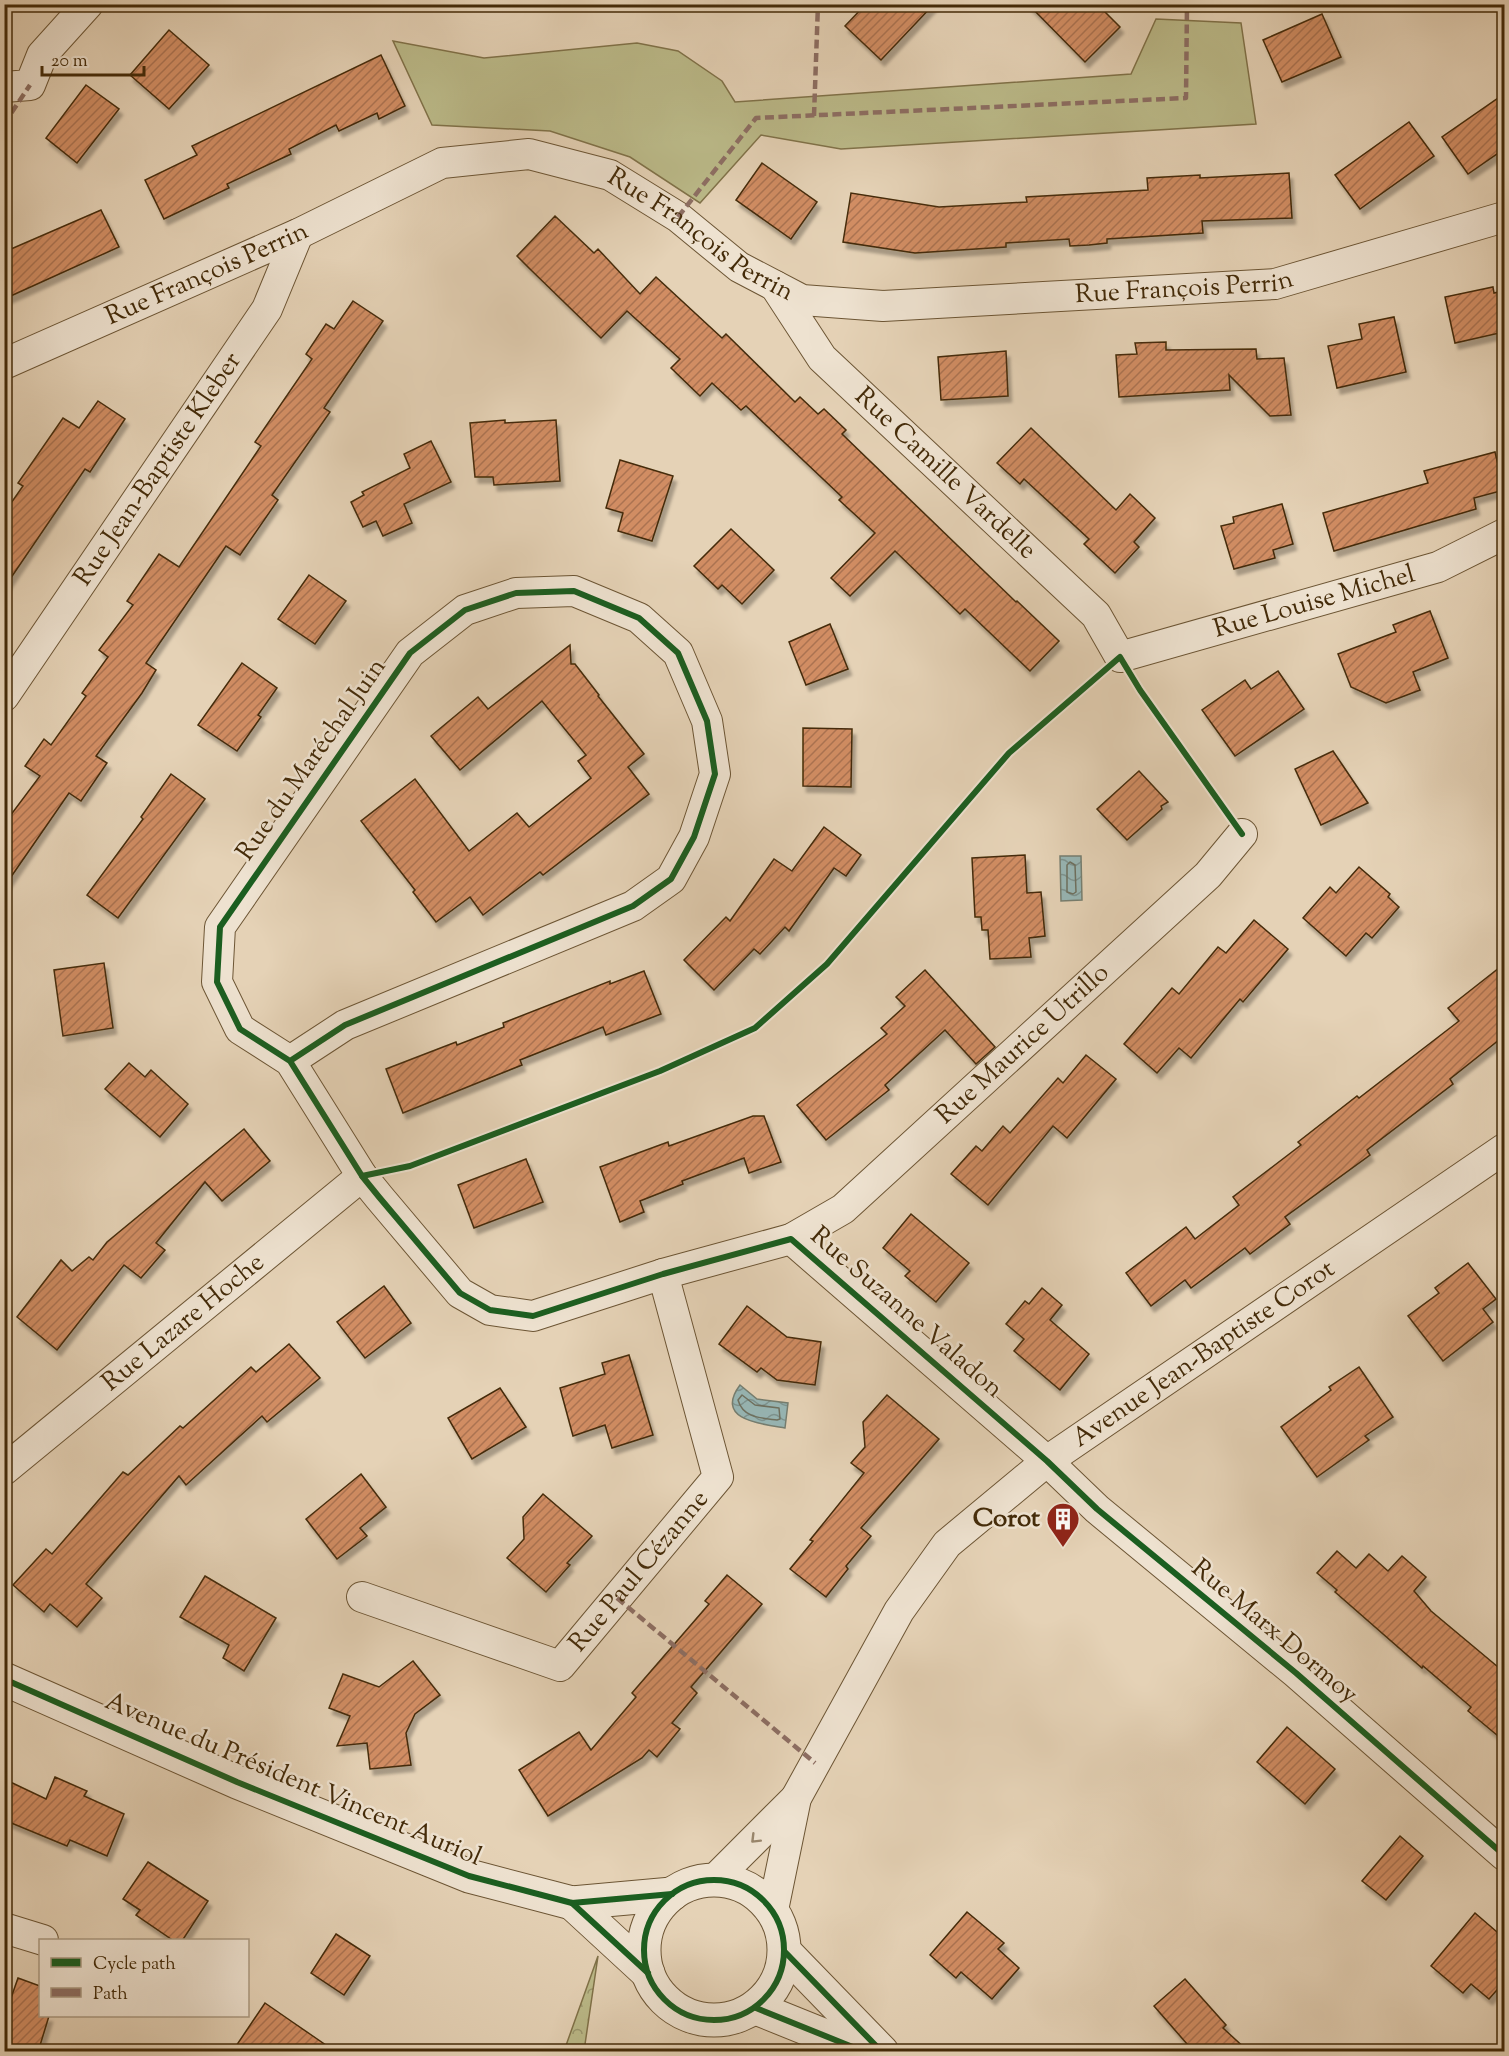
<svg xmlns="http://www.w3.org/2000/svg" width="1509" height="2056" viewBox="0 0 1509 2056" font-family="'Sorts Mill Goudy',serif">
	<defs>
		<pattern id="forest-crowns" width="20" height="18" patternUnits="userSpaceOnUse" patternTransform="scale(1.5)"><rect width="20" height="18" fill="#bbba89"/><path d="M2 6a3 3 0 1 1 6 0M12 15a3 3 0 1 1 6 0" fill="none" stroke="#9a976e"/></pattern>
		<pattern id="water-waves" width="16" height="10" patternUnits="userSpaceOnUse" patternTransform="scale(1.5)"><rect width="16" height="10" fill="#97b6b5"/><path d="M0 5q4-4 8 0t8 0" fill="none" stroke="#7d9491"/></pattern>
		<pattern id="building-hatch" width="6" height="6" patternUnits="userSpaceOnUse" patternTransform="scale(1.5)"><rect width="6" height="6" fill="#d18d64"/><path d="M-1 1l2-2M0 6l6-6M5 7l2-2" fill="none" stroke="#ab7351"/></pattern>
		<filter id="shadow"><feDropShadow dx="3.5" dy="6" stdDeviation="1.5" flood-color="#0004"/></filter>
	</defs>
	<rect width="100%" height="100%" fill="#e5d2b6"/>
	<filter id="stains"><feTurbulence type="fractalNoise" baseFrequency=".00333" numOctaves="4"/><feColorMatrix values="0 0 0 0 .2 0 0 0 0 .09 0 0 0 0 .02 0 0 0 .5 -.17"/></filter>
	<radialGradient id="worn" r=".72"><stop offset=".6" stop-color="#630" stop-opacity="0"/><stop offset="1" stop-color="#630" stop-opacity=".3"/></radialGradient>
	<path fill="#bbba89" stroke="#807249" stroke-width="1.5" d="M1156,19l85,4 15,101 -415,25 -80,-14 -61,68 -70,-46 -80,-26 -118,-6 -39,-84 91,17 153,-15 41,8 44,30 13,21 396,-28z"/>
	<path fill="url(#forest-crowns)" stroke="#807249" stroke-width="1.5" d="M598,1956l-14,95h-20z"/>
	<g fill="url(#water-waves)" stroke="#767e70" stroke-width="1.5">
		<path d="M1060,856h21l1,44 -21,1z"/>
		<path d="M740,1385l17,14 31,4 -3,25c-24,-4 -71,-8 -45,-43z"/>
	</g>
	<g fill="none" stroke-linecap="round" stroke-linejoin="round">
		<g stroke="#6e705f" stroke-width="1.5">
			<path d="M1070,862l5,3 1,27 -3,2 -6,-2v-27z"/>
			<path d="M742,1395l13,10 24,3 1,11 -3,1c-16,-2 -34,-2 -39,-20z"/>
		</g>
	</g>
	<g fill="url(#building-hatch)" stroke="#442b09" stroke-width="1.5" filter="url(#shadow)">
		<path d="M866,4h68l-53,56 -36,-34z"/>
		<path d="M1028,4h69l23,23 -35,35z"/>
		<path d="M1322,14l19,43 -59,25 -19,-42z"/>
		<path d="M169,30l40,35 -40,44 -39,-34z"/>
		<path d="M381,55l24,51 -26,13 -2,-6 -38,18 -3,-6 -47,24 2,5 -64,30 2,4 -65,31 -19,-39 52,-25 -5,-9z"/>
		<path d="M86,85l33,24 -42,54 -31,-25z"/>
		<path d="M1504,94v55l-36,25 -26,-37z"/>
		<path d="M1409,122l25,34 -74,53 -25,-34z"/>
		<path d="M762,163l55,39 -26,37 -55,-39z"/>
		<path d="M1289,173l3,45 -90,3 1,12 -96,6v4l-18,2 -19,1 -1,-7 -63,4v4l-91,6 -72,-11 8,-49 88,14 88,-5 -1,-5 122,-7 -1,-12 53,-3v3z"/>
		<path d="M101,210l18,37 -115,52v-47z"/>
		<path d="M555,216l39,37 4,-4 42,45 16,-17 66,61 4,-4 69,68 5,-5 18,17 6,-5 22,21 -4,4 174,168 1,-1 42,40 -29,30 -65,-62 -5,5 -65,-63 -45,45 -19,-18 44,-45 -36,-33 3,-3 -96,-91 -5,4 -29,-27 -12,13 -29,-28 9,-9 -53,-48 -26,27 -70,-68 -14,-14z"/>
		<path d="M1493,287l1,6 10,-2v41l-49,11 -10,-46z"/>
		<path d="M353,301l30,20 -59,87 6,4 -58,83 6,5 -38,55 -14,-9 -80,117 10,7 -14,23 -46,63 11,7 -26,38 -12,-8 -65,94v-63l36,-48 -15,-10 19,-27 7,6 35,-49 -4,-3 26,-36 -9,-7 34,-45 -6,-4 32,-47 20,13 82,-121 -6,-4 57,-83 -6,-5 20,-30 8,5z"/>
		<path d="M1394,317l12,55 -69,16 -9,-42 34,-7 -3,-15z"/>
		<path d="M1166,342v8l90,-1 1,10 27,-1 7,57 -21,1 -41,-41 1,15 -111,7 -3,-42 21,-1 -2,-11z"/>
		<path d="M1006,351l2,45 -67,4 -3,-43z"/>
		<path d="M98,401l27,18 -35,53 -5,-3 -81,119v-75l19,-27 -5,-3 45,-65 16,10z"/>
		<path d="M505,420v3l51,-3 4,61 -66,4 -1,-8h-18l-5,-54z"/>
		<path d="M1031,428l85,82 14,-16 25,24 -21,24 5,5 -24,26 -31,-29 5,-5 -65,-60 -4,5 -23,-21z"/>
		<path d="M431,441l20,41 -47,22 8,19 -29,13 -7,-15 -13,6 -12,-25 13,-7 -2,-3 48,-24 -6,-14z"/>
		<path d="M1495,452l9,38 -30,8 2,11 -142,42 -11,-38 105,-30 -4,-12z"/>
		<path d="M620,460l53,16 -21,65 -34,-10 5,-18 -17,-5z"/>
		<path d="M1282,504l11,40 -20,6 2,8 -41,11 -13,-43 13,-3 -1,-6z"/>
		<path d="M731,529l43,41 -32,34 -20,-19 -4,4 -24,-23z"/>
		<path d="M309,575l37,26 -31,43 -37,-25z"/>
		<path d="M1430,611l18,47 -35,14 7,18 -34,13 -35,-16 -13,-33 58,-22 -3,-7z"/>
		<path d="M830,624l18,45 -42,16 -17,-43z"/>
		<path d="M570,645l1,19h4l24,31 -1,1 46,58 -16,13 21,27 -106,81 -3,-3 -57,43 -13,-18 -34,25 -23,-30 2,-2 -54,-69 54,-42 54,72 48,-38 12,14 62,-49 -13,-17 8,-6 -44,-54 -82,69 -29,-34 47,-39 10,12z"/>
		<path d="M242,663l35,25 -19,27 3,2 -24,34 -39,-26z"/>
		<path d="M1278,671l26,38 -69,47 -33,-46 43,-30 6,9z"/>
		<path d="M803,728l49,1 -1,58 -48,-1z"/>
		<path d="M1333,751l35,52 -47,22 -26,-56z"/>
		<path d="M1139,771l29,31 -7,4 1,3 -35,31 -30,-31z"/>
		<path d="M171,774l34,25 -87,119 -31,-23 56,-76 -2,-2z"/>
		<path d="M824,827l37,28 -15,21 -12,-8 -45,63 -4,-4 -25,27 -6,-5 -40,41 -30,-30 42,-43 4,4 44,-62 18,12z"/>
		<path d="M1025,855l2,38 14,-1 4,44 -16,2 2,19 -41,2 -2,-29h-6l-1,-13h-6l-3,-59z"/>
		<path d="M1359,867l31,27 -2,3 11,10 -27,31 -6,-5 -20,23 -43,-38 27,-31 6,6z"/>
		<path d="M1254,920l34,29 -45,53 -3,-3 -49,59 -12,-10 -22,25 -33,-29 48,-56 7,6 39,-47 8,6z"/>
		<path d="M104,963l9,65 -50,8 -9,-66z"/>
		<path d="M1504,964v72l-54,43 3,5 -86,66 3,5 -85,62 5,7 -40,30 -5,-6 -54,40 -6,-8 -34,26 -25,-33 60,-46 9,12 44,-34 -6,-8 68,-52 -3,-3 59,-46 2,2 100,-77 -11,-13z"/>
		<path d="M925,970l70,77 -19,17 -31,-34 -60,55 4,5 -63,50 -29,-35 90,-71 -6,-6 24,-22 -9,-9z"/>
		<path d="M644,971l17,43 -55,21 -3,-8 -83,33 2,5 -119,48 -17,-44 70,-27 1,3 47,-18 -1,-4 107,-42v3z"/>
		<path d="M1086,1055l30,24 -49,59 -14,-12 -65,79 -37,-31 25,-28 6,5 21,-25 7,7 48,-55 5,5z"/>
		<path d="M129,1063l16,14 6,-7 37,34 -28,33 -55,-48z"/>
		<path d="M753,1116h11l17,46 -32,11 -5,-15 -62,23 1,3 -43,17 4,11 -24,10 -20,-55 68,-25 1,4z"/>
		<path d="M244,1129l26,32 -48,40 -17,-19 -49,61 9,7 -24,28 -17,-13 -67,85 -40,-33 44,-57 11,11 17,-14 4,3 14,-18z"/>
		<path d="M526,1159l17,43 -69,26 -16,-43z"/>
		<path d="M911,1214l58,49 -33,39 -31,-26 5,-5 -27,-23z"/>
		<path d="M1468,1263l28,36 -13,10 10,13 -50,39 -35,-45 31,-23 -4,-5z"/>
		<path d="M384,1286l27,37 -46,35 -28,-36z"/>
		<path d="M1042,1288l20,17 -12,15 39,34 -29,36 -46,-39 10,-12 -18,-15 19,-23 4,3z"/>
		<path d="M747,1306l40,31 34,5 -6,43 -38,-5 -16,-12 -4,4 -38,-28z"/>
		<path d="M289,1344l31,34 -53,44 -5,-6 -76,69 -7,-9 -93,108 16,14 -25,29 -27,-23 -6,8 -31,-27 33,-36 6,5 71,-82 5,3 52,-49 3,2 68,-61 5,5z"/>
		<path d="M629,1355l24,80 -41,13 -7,-23 -32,11 -13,-48 45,-14 -3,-11z"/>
		<path d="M1359,1367l34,50 -28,19 4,4 -52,37 -36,-50 50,-37 -2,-3z"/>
		<path d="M500,1388l26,39 -54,32 -24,-41z"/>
		<path d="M887,1395l52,44 -78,89 10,8 -25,30 2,3 -22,28 -36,-28 23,-28 -3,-1 54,-67 -13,-10 14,-16 -2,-25z"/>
		<path d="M361,1474l25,33 -26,21 7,8 -30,23 -31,-40z"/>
		<path d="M543,1494l49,42 -25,27 3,2 -24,27 -39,-34 17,-19 -1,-22z"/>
		<path d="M1337,1551l19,17 13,-14 19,17 14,-15 24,21 -12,14 17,20 73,61v69l-36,-30 3,-4 -48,-41 -1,2 -87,-76 2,-2 -20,-17z"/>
		<path d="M727,1575l35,29 -71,83 6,6 -25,30 8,6 -23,28 -8,-7 -7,8 -94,58 -29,-46 60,-38 12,18 45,-53 -4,-4 77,-89 -4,-3z"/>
		<path d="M205,1576l71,42 -32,53 -21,-13 6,-13 -49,-28z"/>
		<path d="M413,1661l27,34 -25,19 -9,19 5,32 -41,4 -3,-26 -30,3 13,-30 -21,-8 14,-34 36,13z"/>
		<path d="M1287,1727l48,42 -30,35 -48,-42z"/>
		<path d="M55,1777l32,14 -3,5 40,18 -17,42 -37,-16 -3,6 -63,-26v-41l42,20z"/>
		<path d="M1400,1836l23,20 -37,44 -24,-19z"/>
		<path d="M148,1862l60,39 -26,40h-8l-38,-26 4,-5 -17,-11z"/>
		<path d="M967,1912l37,31 -6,6 21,19 -27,31 -31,-27 -5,6 -26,-23z"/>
		<path d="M1475,1913l29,25v44l-15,17 -18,-15 -8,9 -32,-27z"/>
		<path d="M336,1934l34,22 -26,39 -33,-22z"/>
		<path d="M18,1978l22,8v30h9l-11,36h-10l-24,-8v-26z"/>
		<path d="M1185,1979l41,46 -3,3 26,24h-55l-40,-46z"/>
		<path d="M265,2003l26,18 45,31h-104z"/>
	</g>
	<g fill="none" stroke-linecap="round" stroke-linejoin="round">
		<defs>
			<g id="minor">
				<path d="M4,87l26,-2 12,-30 46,-51"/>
				<path id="s1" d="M775,286l47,72 274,257 24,42 318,-90 66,-33"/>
				<path id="s2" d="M4,364l294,-130 144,-71 87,-9 81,21 68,42 61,50 63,33 81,6 392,-22 229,-67"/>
				<path id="s3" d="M4,696l263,-387 31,-75"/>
				<path d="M290,1061l-50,-32 -23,-47 3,-55 190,-274 55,-43 51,-17 58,-2 65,27 39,35 29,68 8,53 -21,63 -23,42 -38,27 -288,119 -55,36 72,115 17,21 81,96 30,17 43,6 130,-42 128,-35 256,222 50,48 199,164 208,182"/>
				<path id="s4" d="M791,1239l52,-30 365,-334 34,-41"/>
				<path id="s5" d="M4,1470l358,-294"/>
				<path id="s6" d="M362,1597l198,69 158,-189 -55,-203"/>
				<path d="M714,1880l82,-82"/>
				<path id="s7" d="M773,1910l23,-112 103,-187 48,-67 100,-83 457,-312"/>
				<path d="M4,1928l39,12"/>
			</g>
			<g id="tertiary">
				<path d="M4,1679l233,103 232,94 103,27 100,-9"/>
				<circle cx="714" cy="1950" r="70"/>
				<path d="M572,1903l76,70"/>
				<path d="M785,1952l97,100"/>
				<path d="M756,2008l109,44"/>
			</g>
		</defs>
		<use href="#minor" stroke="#6c5534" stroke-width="32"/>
		<use href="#tertiary" stroke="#6c5534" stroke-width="35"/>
		<use href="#minor" stroke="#eee2d0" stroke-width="30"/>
		<use href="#tertiary" stroke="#eee2d0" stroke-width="33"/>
		<g stroke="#8d6e63" stroke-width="4.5" stroke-dasharray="9 4.5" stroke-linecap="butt">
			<path d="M814,116l4,-112"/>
			<path d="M4,124l26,-39"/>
			<path d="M678,217l78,-99 430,-20 1,-94"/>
			<path d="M617,1598l198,165"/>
		</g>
		<defs>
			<g id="cycleway">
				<path d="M290,1061l-50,-32 -23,-47 3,-55 190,-274 55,-43 51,-17 58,-2 65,27 39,35 29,68 8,53 -21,63 -23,42 -38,27 -288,119 -55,36 72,115 17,21 81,96 30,17 43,6 130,-42 128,-35 256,222 50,48 199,164 208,182"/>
				<path d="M362,1176l48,-10 250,-95 95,-43 72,-64 182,-211 111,-96 20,33 102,144"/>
				<path d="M4,1679l233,103 232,94 103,27 100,-9"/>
				<circle cx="714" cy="1950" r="70"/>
				<path d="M572,1903l76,70"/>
				<path d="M785,1952l97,100"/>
				<path d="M756,2008l109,44"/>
			</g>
		</defs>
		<use href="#cycleway" stroke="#eee2d0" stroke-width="10"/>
		<use href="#cycleway" stroke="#1b5e20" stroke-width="6"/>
	</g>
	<defs><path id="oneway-chevron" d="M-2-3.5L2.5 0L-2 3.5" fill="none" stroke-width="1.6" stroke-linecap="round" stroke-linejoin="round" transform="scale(1.5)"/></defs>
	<use stroke="#99866c" href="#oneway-chevron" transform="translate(755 1839) rotate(135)"/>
	<defs>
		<symbol id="building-pin" viewBox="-11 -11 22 30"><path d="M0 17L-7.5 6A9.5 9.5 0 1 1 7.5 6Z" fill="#8f2418" stroke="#eee2d0"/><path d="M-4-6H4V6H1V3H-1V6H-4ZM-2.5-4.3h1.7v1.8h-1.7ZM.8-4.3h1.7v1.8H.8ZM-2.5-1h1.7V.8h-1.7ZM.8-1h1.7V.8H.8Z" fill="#fff"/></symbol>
	</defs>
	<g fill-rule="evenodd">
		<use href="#building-pin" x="1044" y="1500" width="38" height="52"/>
	</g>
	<g text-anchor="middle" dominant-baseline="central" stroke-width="5" stroke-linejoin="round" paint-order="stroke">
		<g font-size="26" fill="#442b09" stroke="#eee2d0">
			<text stroke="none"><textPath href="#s2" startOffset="762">Rue François Perrin</textPath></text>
			<text stroke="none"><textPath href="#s2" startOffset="222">Rue François Perrin</textPath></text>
			<text stroke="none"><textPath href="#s2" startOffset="1266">Rue François Perrin</textPath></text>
			<text stroke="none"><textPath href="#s3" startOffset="274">Rue Jean-Baptiste Kleber</textPath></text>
			<text stroke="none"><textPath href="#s1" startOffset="255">Rue Camille Vardelle</textPath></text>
			<text stroke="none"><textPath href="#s1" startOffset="712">Rue Louise Michel</textPath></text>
			<text transform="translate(312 760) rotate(-55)">Rue du Maréchal Juin</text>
			<text stroke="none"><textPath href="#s4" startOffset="304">Rue Maurice Utrillo</textPath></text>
			<text transform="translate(906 1313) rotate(41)">Rue Suzanne Valadon</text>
			<text stroke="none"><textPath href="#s5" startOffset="232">Rue Lazare Hoche</textPath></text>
			<text stroke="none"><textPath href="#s7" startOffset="730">Avenue Jean-Baptiste Corot</textPath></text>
			<text stroke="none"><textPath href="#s6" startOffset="333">Rue Paul Cézanne</textPath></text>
			<text transform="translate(1274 1632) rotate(40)">Rue Marx Dormoy</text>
			<text transform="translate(293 1780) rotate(23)">Avenue du Président Vincent Auriol</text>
		</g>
		<g font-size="26" font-weight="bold" fill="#442b09" stroke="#eee2d0" text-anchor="end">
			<text x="1040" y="1519">Corot</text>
		</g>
	</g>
	<rect width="1509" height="2056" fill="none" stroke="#e5d2b6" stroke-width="24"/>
	<rect x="6" y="6" width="1497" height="2044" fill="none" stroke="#442b09" stroke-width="3"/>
	<rect x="12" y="12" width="1485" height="2032" fill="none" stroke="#442b09" stroke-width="1.5"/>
	<rect x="39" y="1939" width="210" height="78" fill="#eee2d0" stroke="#aa9980" stroke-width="1.5"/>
	<rect x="51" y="1958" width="30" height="9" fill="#1b5e20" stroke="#aa9980" stroke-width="1.5"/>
	<text x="93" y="1969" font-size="18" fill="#442b09">Cycle path</text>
	<rect x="51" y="1988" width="30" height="9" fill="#8d6e63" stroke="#aa9980" stroke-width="1.5"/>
	<text x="93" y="1999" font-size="18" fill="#442b09">Path</text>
	<path d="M42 66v9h102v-9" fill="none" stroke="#442b09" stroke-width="3"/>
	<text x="51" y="66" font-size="18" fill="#442b09" stroke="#eee2d0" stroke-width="4.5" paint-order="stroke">20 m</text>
	<rect width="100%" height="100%" filter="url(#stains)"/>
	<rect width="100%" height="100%" fill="url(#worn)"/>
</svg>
